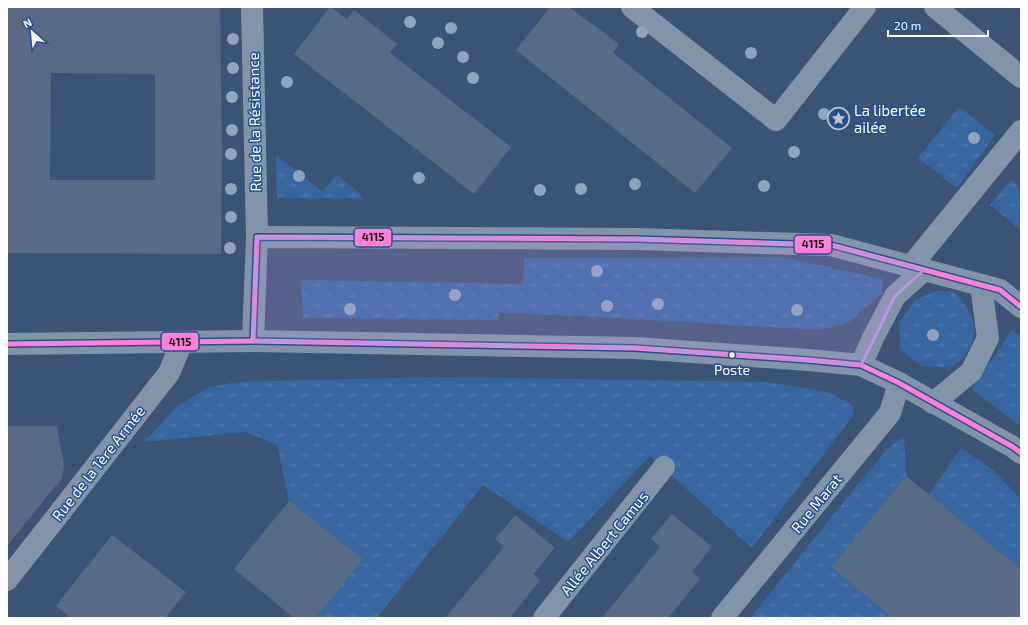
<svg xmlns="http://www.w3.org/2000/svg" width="1028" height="625" viewBox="0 0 1028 625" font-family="'Exo 2',sans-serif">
	<defs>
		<pattern id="grass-tufts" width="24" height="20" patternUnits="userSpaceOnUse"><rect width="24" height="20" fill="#3866a3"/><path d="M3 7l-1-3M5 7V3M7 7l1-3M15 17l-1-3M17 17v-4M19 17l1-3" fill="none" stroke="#567db1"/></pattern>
	</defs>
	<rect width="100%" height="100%" fill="#3b5475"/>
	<g fill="url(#grass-tufts)">
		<path d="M959,107l36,28 -38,53 -39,-30z"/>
		<path d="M276,155l46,37 15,-17 20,16 6,8 -86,-1z"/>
		<path d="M1011,180l9,7 1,-1v44l-31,-25z"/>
		<path d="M782,257l101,22 -1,14 -33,29 -29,8 -238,-14 -83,-3 -1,7 -195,-2 -2,-38 222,4 1,-26z"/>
		<path d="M936,291h17c19,20 30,38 13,63 -4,6 -11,10 -17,14l-27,-2 -22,-17 -1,-26 16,-23z"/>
		<path d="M1012,330l9,7v90l-49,-38z"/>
		<path d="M436,377l330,5 59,9 26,13 4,9 -103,135 -102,-92 -82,86 -85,-57 -106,133h-61l47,-59 -74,-58 -12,-56 -31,-13 -102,10 34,-36 31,-19 28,-5z"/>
		<path d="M904,436l2,40 -75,91 62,51h-143l136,-168z"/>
		<path d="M961,448l32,22 28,29v70l-92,-75z"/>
	</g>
	<g fill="#576b85" fill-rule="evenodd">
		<path d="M7,7h213l2,144 -1,103 -214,-1zM51,73l104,1v106h-105z"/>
		<path d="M330,7l17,12 7,-9 43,34 -7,9 121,94 -37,47 -180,-140z"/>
		<path d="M550,7h19l50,37 -6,9 119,95 -37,45 -179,-143z"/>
		<path d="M7,426h50l7,40 -2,12 -55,68z"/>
		<path d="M906,476l115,93v49h-128l-62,-51z"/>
		<path d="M289,501l74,58 -47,59h-22l-60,-49z"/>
		<path d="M672,514l40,33 -20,25 8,7 -32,39h-66l58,-71 -9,-8z"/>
		<path d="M515,515l40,33 -22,26 7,6 -30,38h-65l59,-71 -9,-8z"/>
		<path d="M112,535l74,57 -21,26h-94l-15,-12z"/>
	</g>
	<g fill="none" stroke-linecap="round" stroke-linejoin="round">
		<g stroke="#8294a8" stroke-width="22">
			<path d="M252,7l5,230"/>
			<path d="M632,7l144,113 89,-113"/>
			<path d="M935,7l86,70"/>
			<path d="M911,266l110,-135"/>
			<path d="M253,341l4,-104 379,2 195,6 169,45 21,17"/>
			<path d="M7,344l246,-3 382,7 173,12 53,5 38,18 114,64 8,6"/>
			<path d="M861,365l13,-29 21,-40 29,-26"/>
			<path d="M933,403l38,-31 17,-34 -7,-53"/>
			<path d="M7,580l162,-207 13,-31"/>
			<path d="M544,618l120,-151"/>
			<path d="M722,618l168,-205 9,-30"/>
		</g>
		<defs>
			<g id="bus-1">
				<path d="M253,341l4,-104 379,2 195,6 169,45 21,17"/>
				<path d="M7,344l246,-3 382,7 173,12 53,5 38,18 114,64 8,6"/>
			</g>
		</defs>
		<use href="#bus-1" stroke="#23508d" stroke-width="8"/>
		<use href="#bus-1" stroke="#ff80d7" stroke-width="5"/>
	</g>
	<g fill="#91a4bd">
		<circle cx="410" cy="22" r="6"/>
		<circle cx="451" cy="28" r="6"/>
		<circle cx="642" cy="32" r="6"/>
		<circle cx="233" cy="39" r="6"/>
		<circle cx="438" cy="43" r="6"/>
		<circle cx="751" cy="53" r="6"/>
		<circle cx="463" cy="57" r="6"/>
		<circle cx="233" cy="68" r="6"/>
		<circle cx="473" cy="78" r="6"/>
		<circle cx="287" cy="82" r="6"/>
		<circle cx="232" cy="97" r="6"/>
		<circle cx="824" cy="114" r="6"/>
		<circle cx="232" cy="130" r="6"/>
		<circle cx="974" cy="138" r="6"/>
		<circle cx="794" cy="152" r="6"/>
		<circle cx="231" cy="154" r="6"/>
		<circle cx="299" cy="176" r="6"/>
		<circle cx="419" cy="178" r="6"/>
		<circle cx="635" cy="184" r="6"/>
		<circle cx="764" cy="186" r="6"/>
		<circle cx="231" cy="189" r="6"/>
		<circle cx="581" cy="189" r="6"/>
		<circle cx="540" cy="190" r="6"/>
		<circle cx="231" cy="217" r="6"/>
		<circle cx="230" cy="248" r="6"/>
		<circle cx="597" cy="271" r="6"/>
		<circle cx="455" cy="295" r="6"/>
		<circle cx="658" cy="304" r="6"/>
		<circle cx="607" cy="306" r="6"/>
		<circle cx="350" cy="309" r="6"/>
		<circle cx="797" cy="310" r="6"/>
		<circle cx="933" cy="335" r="6"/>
	</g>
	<path fill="#bd96df" fill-opacity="0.2" stroke="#bd96df" stroke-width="3" stroke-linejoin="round" d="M257,237l379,2 195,6 93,25 -29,26 -34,69 -226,-17 -382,-7z"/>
	<defs>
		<symbol id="sight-ring" viewBox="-11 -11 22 22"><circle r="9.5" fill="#23508d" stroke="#bac3cf" stroke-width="1.5"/><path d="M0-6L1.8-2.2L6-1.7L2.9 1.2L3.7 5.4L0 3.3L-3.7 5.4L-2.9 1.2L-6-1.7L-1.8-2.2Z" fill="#bac3cf"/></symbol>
	</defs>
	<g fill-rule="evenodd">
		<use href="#sight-ring" x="826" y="106" width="25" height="25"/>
	</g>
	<circle fill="#fff" stroke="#23508d" stroke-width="1.5" cx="732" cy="355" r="3.5"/>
	<g text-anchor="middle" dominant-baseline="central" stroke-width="3" stroke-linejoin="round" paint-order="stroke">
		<g font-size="14" fill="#fff" stroke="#23508d">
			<text x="732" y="369">Poste</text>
		</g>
		<g font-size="15" fill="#fff" stroke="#23508d" text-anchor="start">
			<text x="854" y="110">La libertée<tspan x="854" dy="17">ailée</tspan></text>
		</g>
		<g font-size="15" fill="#fff" stroke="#23508d">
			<text transform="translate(254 122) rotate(-91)">Rue de la Résistance</text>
			<text transform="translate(98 463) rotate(-52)">Rue de la 1ère Armée</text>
			<text transform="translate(816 503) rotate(-51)">Rue Marat</text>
			<text transform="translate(604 543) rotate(-51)">Allée Albert Camus</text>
		</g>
	</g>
	<g stroke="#23508d" stroke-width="1.5">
		<rect x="354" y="228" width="38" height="19" rx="4" fill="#ff80d7"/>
		<rect x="794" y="235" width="38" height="19" rx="4" fill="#ff80d7"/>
		<rect x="161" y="332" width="38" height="19" rx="4" fill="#ff80d7"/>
	</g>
	<g font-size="11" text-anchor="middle" font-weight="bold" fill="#111">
		<text x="373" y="241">4115</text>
		<text x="813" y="248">4115</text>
		<text x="180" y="346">4115</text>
	</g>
	<rect width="1028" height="625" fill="none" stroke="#ffffff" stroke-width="16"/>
	<g transform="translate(32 32) rotate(333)" stroke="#23508d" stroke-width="3" paint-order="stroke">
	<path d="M0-3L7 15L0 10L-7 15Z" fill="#ffffff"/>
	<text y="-6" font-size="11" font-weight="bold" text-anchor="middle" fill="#ffffff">N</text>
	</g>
	<path d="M888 30v6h100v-6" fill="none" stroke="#ffffff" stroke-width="2"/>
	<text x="894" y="30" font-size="12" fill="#ffffff" stroke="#23508d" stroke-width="3" paint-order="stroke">20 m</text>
</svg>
